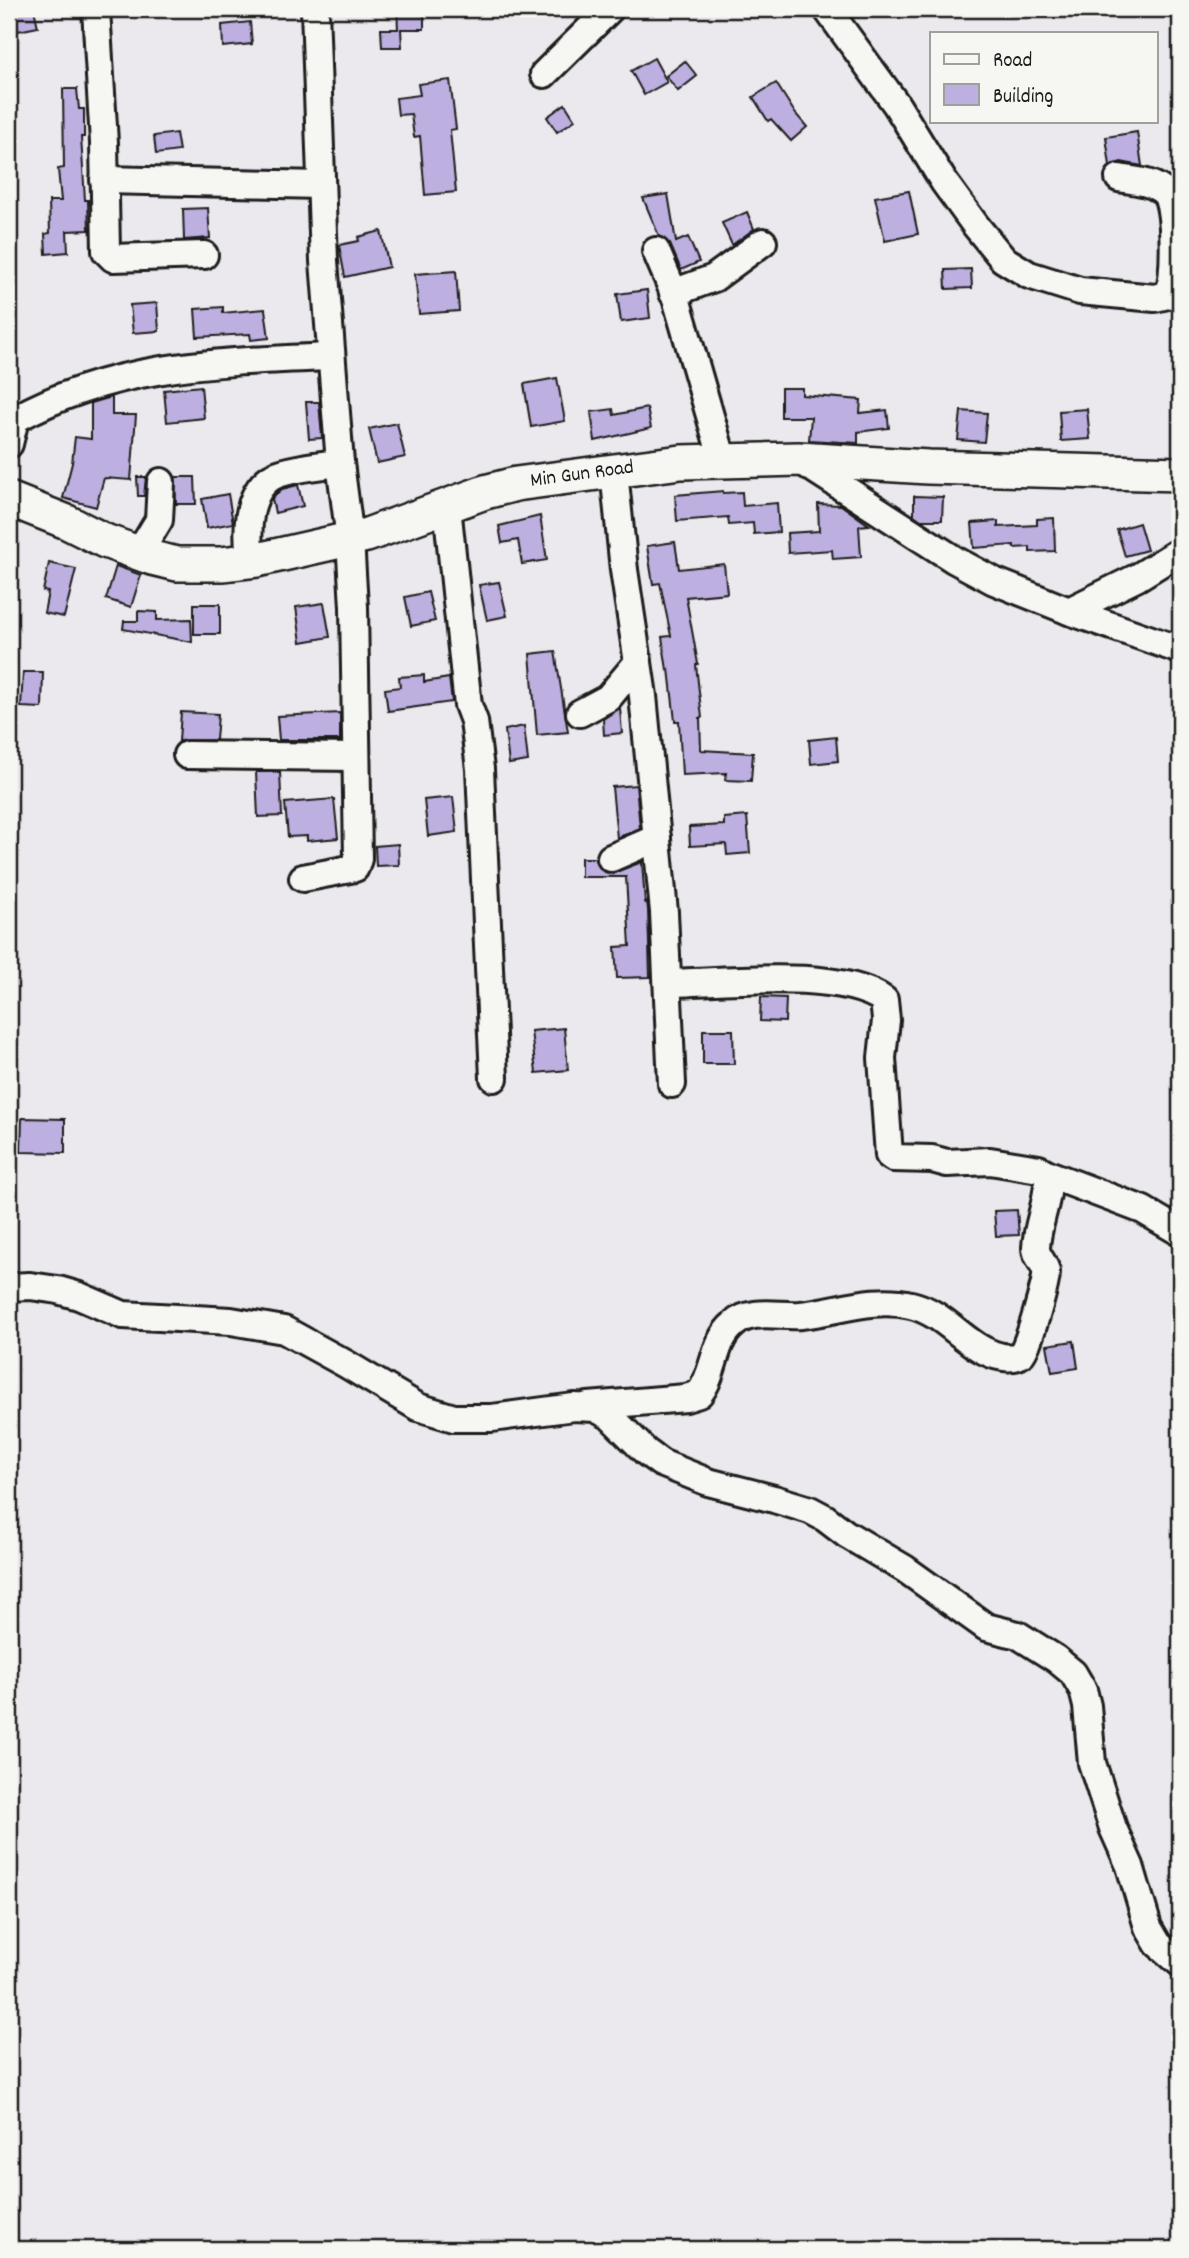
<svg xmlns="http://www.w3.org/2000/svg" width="1189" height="2258" viewBox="0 0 1189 2258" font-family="Dekko,sans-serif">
	<rect width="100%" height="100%" fill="#ebe8ee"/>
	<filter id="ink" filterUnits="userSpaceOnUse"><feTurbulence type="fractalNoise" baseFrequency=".0143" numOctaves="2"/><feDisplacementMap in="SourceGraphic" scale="14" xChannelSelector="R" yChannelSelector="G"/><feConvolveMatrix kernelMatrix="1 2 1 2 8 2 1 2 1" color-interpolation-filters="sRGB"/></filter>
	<g filter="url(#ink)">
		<g fill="#bdafe0" stroke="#1c1c1c" stroke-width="2">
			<path d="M28,9h6l4,18 -20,4 -4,-19z"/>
			<path d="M397,9h27v20h-23l1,18h-20l-1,-18h17z"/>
			<path d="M250,22l2,22 -29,3 -1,-22z"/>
			<path d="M654,58l13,24 -23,13 -13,-24z"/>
			<path d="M685,61l12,15 -19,15 -12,-15z"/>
			<path d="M450,80l6,49 -6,1 6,62 -31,3 -5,-59 -6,1 -3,-23 -13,1 -2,-17 24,-3 -2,-11z"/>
			<path d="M776,83l19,30 12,14 -16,14 -20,-22 -3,2 -15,-24z"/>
			<path d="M63,89h14l2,20h5v28h-3l4,63h3l1,30 -22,1 1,21 -22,2 -1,-20 5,-1 -1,-32h12l-3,-32 6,-1z"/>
			<path d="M565,104l10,16 -18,12 -10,-15z"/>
			<path d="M1137,132l5,34 -21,-4 -11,4 -4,-29z"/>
			<path d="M176,133l3,18 -23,3 -2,-18z"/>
			<path d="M909,191l9,43 -33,7 -10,-44z"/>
			<path d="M668,194l8,48 12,-5 11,25 -18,8 -11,-26 -11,-8 -16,-38z"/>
			<path d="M208,208l2,30 -26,2 -1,-31z"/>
			<path d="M747,212l7,17 -22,16 -10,-22z"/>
			<path d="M381,231l8,36 -44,10 -6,-32 20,-4 -1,-4z"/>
			<path d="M971,269l1,19 -26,1 -1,-19z"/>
			<path d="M456,271l3,40 -40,3 -4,-40z"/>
			<path d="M647,290l3,28 -29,4 -4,-28z"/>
			<path d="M157,303l2,28 -26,2 -3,-28z"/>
			<path d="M223,307v6l42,-4 4,29 -18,2 -1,-6 -53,3 -2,-28z"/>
			<path d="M557,378l8,43 -34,6 -7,-43z"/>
			<path d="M201,386l3,32 -37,4 -3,-32z"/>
			<path d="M781,388h21v7l59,5 -1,13 27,-3 2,18 -31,4v11l-49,-3 2,-23h-30z"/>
			<path d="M112,397v18h24l-5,65 -27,-2 -8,29 -33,-9 9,-35 3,-26 16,2v-36z"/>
			<path d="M306,402h13l3,36 -13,1z"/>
			<path d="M647,408l4,20 -56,13 -4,-29 22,-3 1,6z"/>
			<path d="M1087,409l3,30 -29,2 -2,-30z"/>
			<path d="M961,411l26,2 -3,29 -26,-2z"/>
			<path d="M397,423l8,34 -28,6 -8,-34z"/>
			<path d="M137,477h9l-2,19h-6z"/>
			<path d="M175,477h20l1,27h-20z"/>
			<path d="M298,485l5,21 -28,7 -3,-14 2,-3 8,-7z"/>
			<path d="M723,491v2l19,-1 1,14 34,-3 2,29 -25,2 -1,-11 -24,2 -1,-8 -51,4 -2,-26z"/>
			<path d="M228,494l5,29 -26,5 -5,-29z"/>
			<path d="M914,496l29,1 -1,23h-21l-7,-5z"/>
			<path d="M818,504l23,1 28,20 -10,1 2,31 -28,2 -1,-9 -44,3 -1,-20 32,-2z"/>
			<path d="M540,516l7,44 -25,4 -4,-24 -16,3 -3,-17z"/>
			<path d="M1054,518l1,33 -25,1v-5l-16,1v-3l-40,3 -2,-25 26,-2v6l39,-2v-6z"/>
			<path d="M1139,523l8,27 -22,6 -8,-26z"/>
			<path d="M675,542l4,27 45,-5 3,29 -41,4 12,67 -2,1 6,53h-2l1,32 52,3 -2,28 -26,-1 1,-7 -44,2 -3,-54h-4l-6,-52 -2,1 -5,-33 9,-1 -11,-53 -7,1 -6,-38z"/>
			<path d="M49,563l27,6 -12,48 -20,-4 4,-21 -5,-1z"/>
			<path d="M116,566l25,9 -10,32 -25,-8z"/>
			<path d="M499,582l8,34 -20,4 -8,-35z"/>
			<path d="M428,592l7,29 -24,5 -6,-29z"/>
			<path d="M324,603l6,34 -29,5 -5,-35z"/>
			<rect x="194" y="604" width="26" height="30"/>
			<path d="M138,611l19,1v8l34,-1 1,23 -69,-13 1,-8h14z"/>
			<path d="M555,651l13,81 -31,3 -7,-81z"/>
			<path d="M23,672h20l-1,36 -21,-1z"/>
			<path d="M424,675v7l25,-4 3,24 -64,9 -3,-22 15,-2 -1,-10z"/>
			<path d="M620,708l2,25 -18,2 -1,-16z"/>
			<path d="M181,712l37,2 -2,26 -37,1z"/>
			<path d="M340,713v27h-61l-2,-24z"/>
			<path d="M524,726l4,35 -19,3 -4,-34z"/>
			<path d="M836,737l2,24 -27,3 -2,-24z"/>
			<path d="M256,772h24l2,44 -24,1z"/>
			<path d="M636,785l4,43 -23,10 -5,-51z"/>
			<path d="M453,797l4,35 -29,4 -4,-36z"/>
			<path d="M334,799l4,39 -31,3v-5l-19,1 -3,-34z"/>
			<path d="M747,816l3,37 -23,2 -1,-11 -36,2 -1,-19 35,-2v-7z"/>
			<path d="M398,844l1,21 -23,1 -1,-20z"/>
			<path d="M581,858h14l6,12 9,4 32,-12 3,41 2,-1 1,8 2,67 -33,1 -2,-31 15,-1 -4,-69h-45z"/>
			<path d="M761,997l25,1 -1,24 -25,-1z"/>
			<path d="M564,1028l4,42 -32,3 -5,-42z"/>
			<path d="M703,1030h30l1,34h-31z"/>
			<path d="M22,1118l43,1v34l-44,-1z"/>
			<path d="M1017,1210l2,25 -23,1 -2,-25z"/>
			<path d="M1074,1341l4,27 -26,4 -5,-27z"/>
		</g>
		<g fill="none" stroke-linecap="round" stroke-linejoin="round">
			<defs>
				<g id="minor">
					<path d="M96,9l8,134 2,108 7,7 91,-3"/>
					<path d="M827,9l69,95 48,78 32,44 27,33 26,16 51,16 75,7 13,-3c8,-14 8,-90 -3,-102 -12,-12 -31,-12 -46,-15"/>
					<path d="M544,74l66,-65"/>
					<path d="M104,180l217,5"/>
					<path d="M656,251l20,47 47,163"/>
					<path d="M673,293l41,-15 49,-36"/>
					<path d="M9,444l6,-25c102,-56 204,-57 316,-62"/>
					<path d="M800,460l155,100 39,21 75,30 111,39"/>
					<path d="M614,471l10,99 19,126 21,216 8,172"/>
					<path d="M447,506l19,181 2,18 6,16 6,48 14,309"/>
					<path d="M139,553l20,-33 2,-38"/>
					<path d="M250,561c-3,-26 -5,-65 20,-83 13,-9 53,-13 70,-15"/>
					<path d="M1069,611l69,-34 42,-26"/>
					<path d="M580,713l28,-15 30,-36"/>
					<path d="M187,755l169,2"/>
					<path d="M611,858l46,-20"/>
					<path d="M303,878l52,-10 3,-9 -4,-252 -4,-68 -10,-76 -16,-202 -9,-252"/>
					<path d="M1048,1174l95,36 37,22"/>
					<path d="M9,1287l21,-1 28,4 21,6 44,19 108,6 53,9 62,34 72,43 36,11h38l82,-11 21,1 15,8 36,36 15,11 47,19 66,17 36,11 15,8 21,16 59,35 81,58 32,8 38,24 17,14 10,17 4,16 5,57 21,65 17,38 18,61 10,17 22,19"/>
					<path d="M588,1406l98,-8 13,-4c17,-21 13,-52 35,-70 17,-16 46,-7 67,-9 37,-4 73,-19 110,-10 36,8 58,47 92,52 6,1 15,1 19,-4 6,-6 25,-72 24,-81 -1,-9 -10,-15 -10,-24 1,-25 14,-49 12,-74l-9,-5 -49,-8 -43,2 -15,-4 -39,-1 -4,-3 -7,-97 4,-38 -2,-20c-45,-32 -160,-18 -216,-17"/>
				</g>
				<g id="tertiary">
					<path id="s1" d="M9,499l58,23 38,19 47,17 25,6h45l35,-4 110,-25 118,-43 31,-8 165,-22 117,-3 130,8 252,7"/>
				</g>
			</defs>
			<use href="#minor" stroke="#1c1c1c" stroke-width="32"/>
			<use href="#tertiary" stroke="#1c1c1c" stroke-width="38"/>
			<use href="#minor" stroke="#f6f6f2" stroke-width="26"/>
			<use href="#tertiary" stroke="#f6f6f2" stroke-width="33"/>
		</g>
	</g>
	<g text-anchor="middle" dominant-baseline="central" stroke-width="5" stroke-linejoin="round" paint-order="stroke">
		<g font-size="21" fill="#1c1c1c" stroke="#f6f6f2">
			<text stroke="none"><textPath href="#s1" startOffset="598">Min Gun Road</textPath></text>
		</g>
	</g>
	<rect width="1189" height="2258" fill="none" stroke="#f6f6f2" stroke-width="35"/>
	<rect x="18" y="18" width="1154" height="2223" fill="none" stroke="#1c1c1c" stroke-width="2.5" filter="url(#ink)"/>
	<rect x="930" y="32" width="228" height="91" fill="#f6f6f2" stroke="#9f9f9c" stroke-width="2"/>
	<rect x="944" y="54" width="35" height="10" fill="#f6f6f2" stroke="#9f9f9c" stroke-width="2"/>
	<text x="993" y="66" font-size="21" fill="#1c1c1c">Road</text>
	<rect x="944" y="84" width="35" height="21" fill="#bdafe0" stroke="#9f9f9c" stroke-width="2"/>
	<text x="993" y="102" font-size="21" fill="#1c1c1c">Building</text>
</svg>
